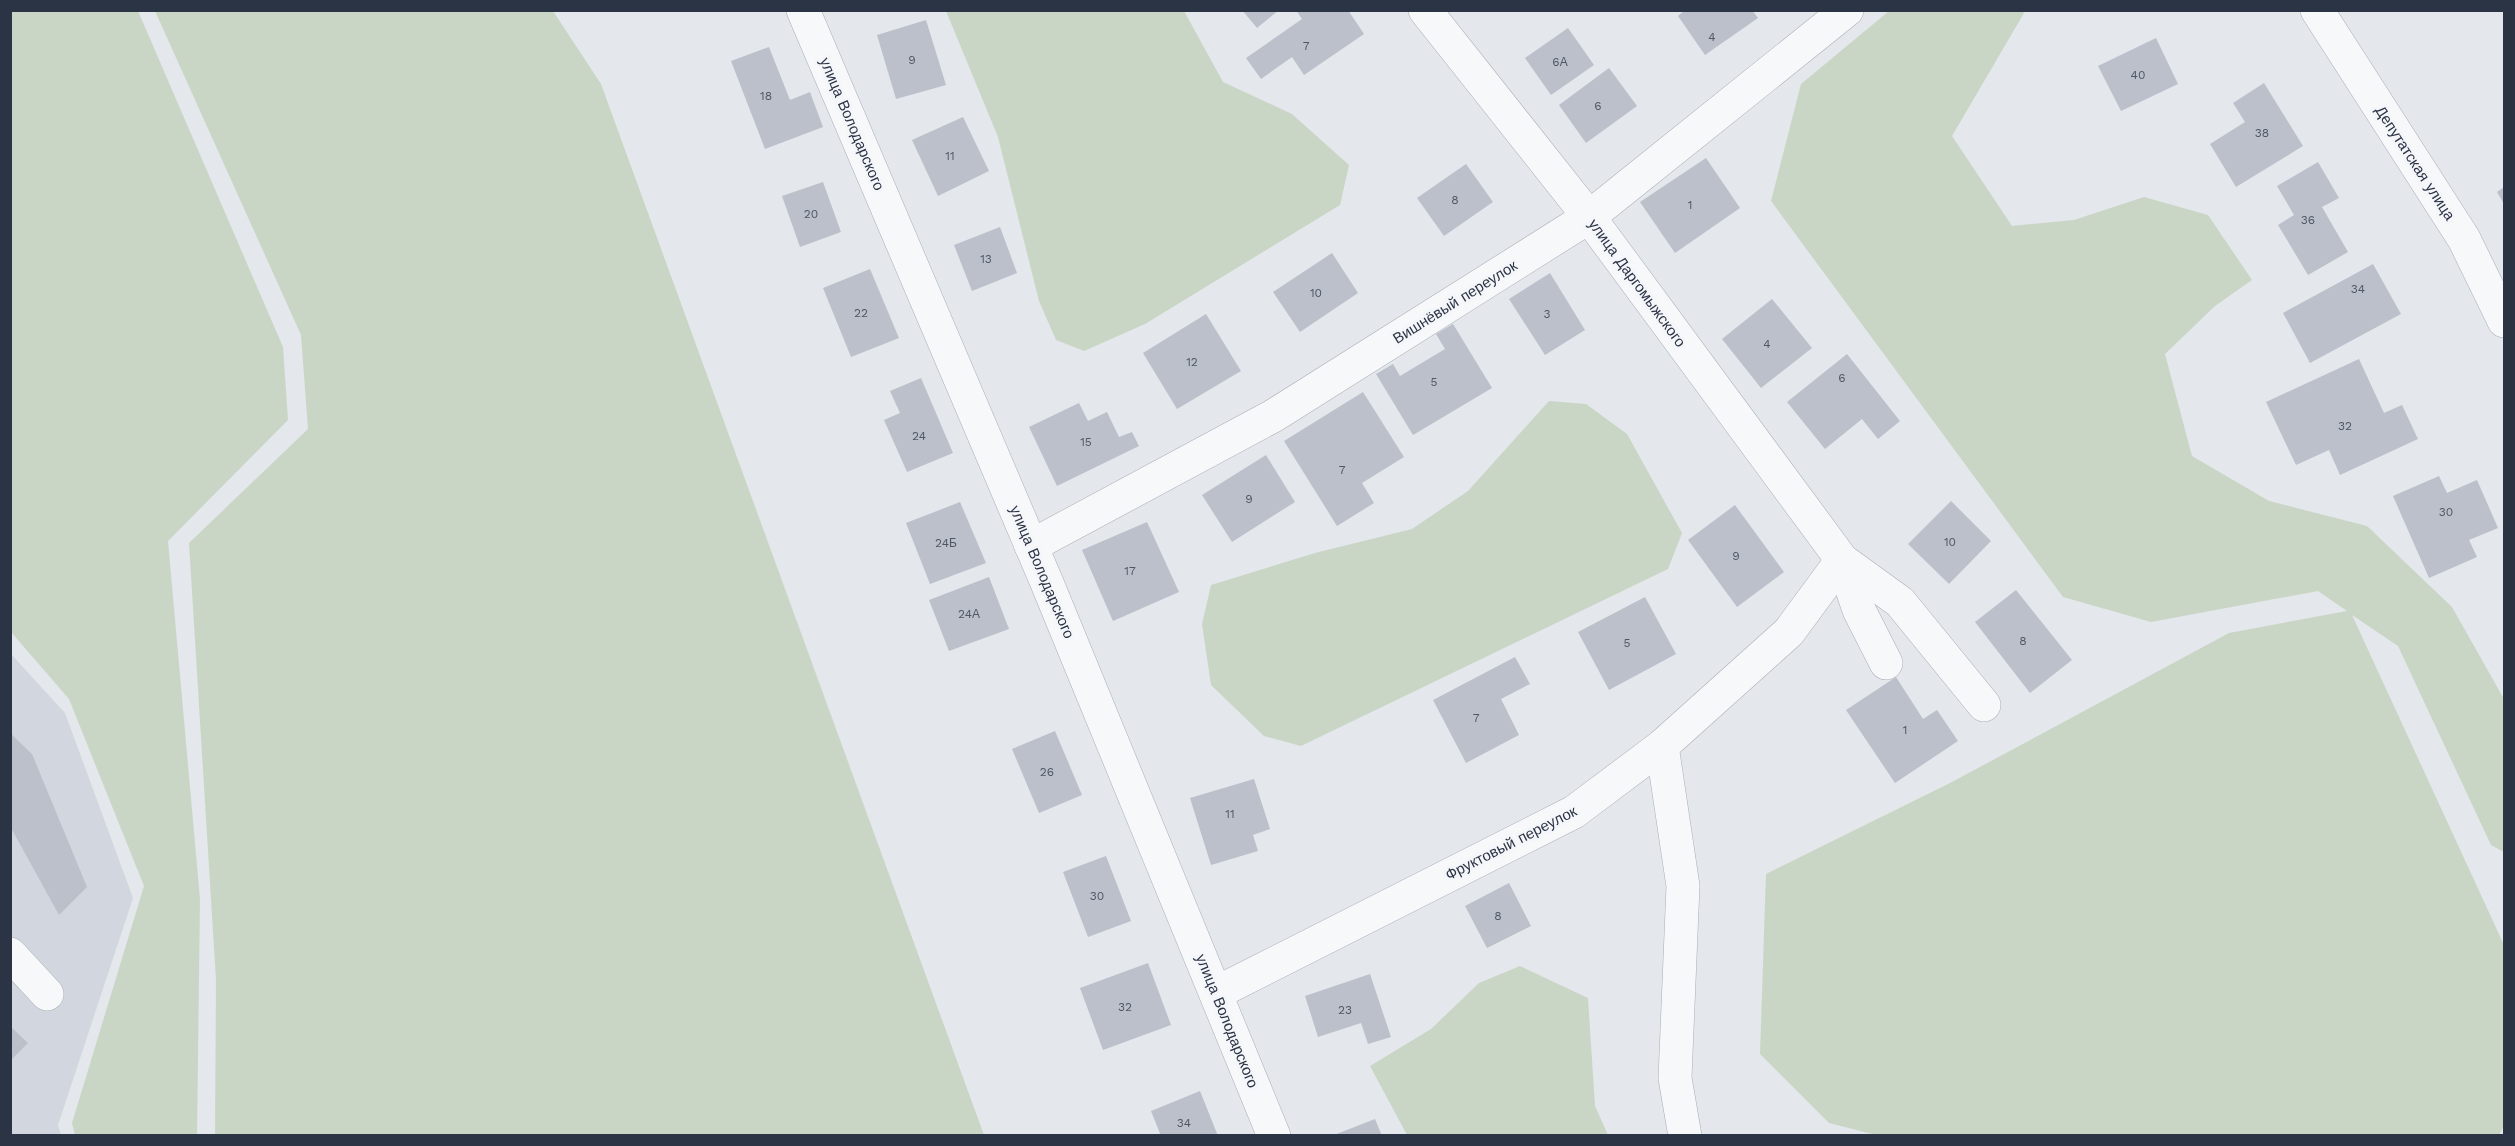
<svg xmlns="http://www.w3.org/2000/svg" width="2515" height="1146" viewBox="0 0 2515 1146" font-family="'Work Sans',sans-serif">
	<rect width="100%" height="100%" fill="#e4e7ec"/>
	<path fill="#d2d6de" d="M10,653l55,60 68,185 -75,227 3,10h-50z"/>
	<g fill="#c9d6c5">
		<path d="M10,11h128l145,336 5,73 -120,121 32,358 -3,236h-122l-3,-12 72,-237 -75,-187 -58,-67z"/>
		<path d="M155,11h398l48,73 383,1051h-769l1,-155 -27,-437 119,-114 -7,-94z"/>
		<path d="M946,11h238l39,71 69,32 57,51 -9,40 -195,119 -61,27 -28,-11 -17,-39 -41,-164z"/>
		<path d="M1889,11h134l1,2 -72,123 60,90 62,-6 70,-23 64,18 44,65 -37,26 -50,48 27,102 77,45 98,25 85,81 52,92v153l-13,-7 -93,-199 -46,-31 152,330v181l-5,9h-623l-47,-12 -69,-69 6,-180 186,-92 277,-149 118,-22 -29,-20 -167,31 -88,-25 -292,-396 30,-117z"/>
		<path d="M1549,401l37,3 41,30 55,99 -14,36 -367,177 -37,-10 -53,-51 -9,-61 9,-39 104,-32 97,-24 56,-38z"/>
		<path d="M1520,966l68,32 7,108 13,29h-201l-37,-69 61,-37 48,-46z"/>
	</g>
	<g fill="#bbc0ca">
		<path d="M1242,10h37l-22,18z"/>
		<path d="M1296,10h52l16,24 -60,41 -12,-18 -31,22 -15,-21 56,-39z"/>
		<path d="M1685,10h67l6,8 -53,37 -27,-39z"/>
		<path d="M926,20l20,65 -50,14 -19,-64z"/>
		<path d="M1568,28l26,37 -43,30 -26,-37z"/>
		<path d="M2156,38l22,46 -57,27 -23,-45z"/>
		<path d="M769,47l21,53 20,-8 13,35 -58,22 -34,-88z"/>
		<path d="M1609,68l28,38 -51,37 -27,-38z"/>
		<path d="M2264,83l39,63 -67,41 -26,-43 35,-22 -12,-19z"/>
		<path d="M963,117l26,54 -51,25 -26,-56z"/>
		<path d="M1706,158l34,50 -65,45 -35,-51z"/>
		<path d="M2318,162l21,36 -17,9 26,45 -40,23 -30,-50 16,-10 -17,-29z"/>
		<path d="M1466,164l27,38 -49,34 -27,-38z"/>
		<path d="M823,182l18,50 -41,15 -18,-51z"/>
		<path d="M2504,187v17l-7,-12z"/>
		<path d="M1000,227l17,46 -45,18 -18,-46z"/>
		<path d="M1332,253l26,40 -58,39 -27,-40z"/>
		<path d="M2373,264l28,50 -91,49 -27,-50z"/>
		<path d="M870,269l29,69 -48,19 -28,-69z"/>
		<path d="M1550,273l35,57 -40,25 -36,-56z"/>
		<path d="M1772,299l40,49 -51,40 -39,-49z"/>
		<path d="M1206,314l35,57 -64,38 -34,-56z"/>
		<path d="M1453,324l39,64 -79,47 -37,-61 17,-10 7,12 45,-27 -9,-15z"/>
		<path d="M1847,354l53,67 -22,18 -16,-20 -37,30 -38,-47z"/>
		<path d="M2359,359l25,54 18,-8 16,34 -78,36 -11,-25 -33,15 -30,-63z"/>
		<path d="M921,378l32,75 -46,19 -23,-52 16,-7 -10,-22z"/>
		<path d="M1363,392l41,65 -42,26 12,20 -37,23 -53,-85z"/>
		<path d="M1079,403l9,18 19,-9 12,25 13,-5 7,14 -82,40 -28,-59z"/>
		<path d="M1266,455l29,47 -63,40 -30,-47z"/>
		<path d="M2439,476l8,17 30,-13 21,48 -29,12 8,17 -48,21 -36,-82z"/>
		<path d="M1951,501l40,40 -42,43 -41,-40z"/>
		<path d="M960,502l26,61 -56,21 -24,-61z"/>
		<path d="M1735,505l49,67 -47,35 -49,-67z"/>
		<path d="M1147,522l32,70 -66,29 -31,-71z"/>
		<path d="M989,577l20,52 -60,22 -20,-51z"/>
		<path d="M2016,590l56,70 -42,33 -55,-71z"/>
		<path d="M1645,597l31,57 -67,36 -31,-58z"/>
		<path d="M1515,657l15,27 -29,15 18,36 -53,28 -33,-63z"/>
		<path d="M1896,677l27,42 14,-9 21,31 -63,42 -49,-73z"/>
		<path d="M1055,731l27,64 -43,18 -27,-64z"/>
		<path d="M10,733l22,21 55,133 -28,28 -49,-89z"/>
		<path d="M1254,779l16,50 -17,6 5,16 -47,14 -21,-67z"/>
		<path d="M1106,856l25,65 -43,16 -25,-65z"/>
		<path d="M1509,883l22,43 -44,22 -22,-42z"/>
		<path d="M1148,963l23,62 -68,25 -23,-62z"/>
		<path d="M1370,974l21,63 -23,7 -7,-21 -43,14 -13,-41z"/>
		<path d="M10,1026l18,17 -18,18z"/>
		<path d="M1200,1091l18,45h-57l-10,-25z"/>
		<path d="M1375,1119l7,17h-48v-1z"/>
	</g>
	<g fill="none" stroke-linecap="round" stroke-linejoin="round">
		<defs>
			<g id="minor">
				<path d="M803,10l244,573 227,553"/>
				<path d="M1425,10l164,207 253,343 58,42 84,103"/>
				<path d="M2317,10l147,229 40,82"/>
				<path d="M1031,546l242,-130 316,-199 258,-207"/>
				<path d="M1842,560l17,50 27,53"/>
				<path d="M1662,746l21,140 -8,192 10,58"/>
				<path d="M10,954l37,40"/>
				<path d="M1216,993l358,-181 88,-66 127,-114 53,-72"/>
			</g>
		</defs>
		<use href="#minor" stroke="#a9aeb7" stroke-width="34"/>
		<use href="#minor" stroke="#f7f8fa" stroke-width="33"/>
	</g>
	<g text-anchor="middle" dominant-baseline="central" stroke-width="6" stroke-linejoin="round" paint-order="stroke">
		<g font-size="12" fill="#4f5766">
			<text x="1712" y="37">4</text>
			<text x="1306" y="46">7</text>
			<text x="912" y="60">9</text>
			<text x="1560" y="62">6А</text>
			<text x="2138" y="75">40</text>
			<text x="766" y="96">18</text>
			<text x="1598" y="106">6</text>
			<text x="2262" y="133">38</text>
			<text x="950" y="156">11</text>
			<text x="1455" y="200">8</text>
			<text x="1690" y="205">1</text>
			<text x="811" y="214">20</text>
			<text x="2308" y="220">36</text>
			<text x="986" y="259">13</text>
			<text x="2358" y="289">34</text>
			<text x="1316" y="293">10</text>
			<text x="861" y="313">22</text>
			<text x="1547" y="314">3</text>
			<text x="1767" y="344">4</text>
			<text x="1192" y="362">12</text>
			<text x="1842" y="378">6</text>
			<text x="1434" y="382">5</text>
			<text x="2345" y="426">32</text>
			<text x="919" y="436">24</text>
			<text x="1086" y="442">15</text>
			<text x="1342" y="470">7</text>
			<text x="1249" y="499">9</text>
			<text x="2446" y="512">30</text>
			<text x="1950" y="542">10</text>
			<text x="946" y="543">24Б</text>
			<text x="1736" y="556">9</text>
			<text x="1130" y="571">17</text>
			<text x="969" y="614">24А</text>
			<text x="2023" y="641">8</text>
			<text x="1627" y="643">5</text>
			<text x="1476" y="718">7</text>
			<text x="1905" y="730">1</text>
			<text x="1047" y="772">26</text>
			<text x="1230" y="814">11</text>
			<text x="1097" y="896">30</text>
			<text x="1498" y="916">8</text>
			<text x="1125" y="1007">32</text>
			<text x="1345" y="1010">23</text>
			<text x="1184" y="1123">34</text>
		</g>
		<g font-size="15" fill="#2b3445" stroke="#f4f6f9">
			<text transform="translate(852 124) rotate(67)">улица Володарского</text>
			<text transform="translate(2415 163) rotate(57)">Депутатская улица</text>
			<text transform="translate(1637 283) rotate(54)">улица Даргомыжского</text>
			<text transform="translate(1455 302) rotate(-32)">Вишнёвый переулок</text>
			<text transform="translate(1042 572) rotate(67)">улица Володарского</text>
			<text transform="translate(1511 843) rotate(-27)">Фруктовый переулок</text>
			<text transform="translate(1227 1021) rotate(68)">улица Володарского</text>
		</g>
	</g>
	<rect width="2515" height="1146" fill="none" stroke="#2b3445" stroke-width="24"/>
</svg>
